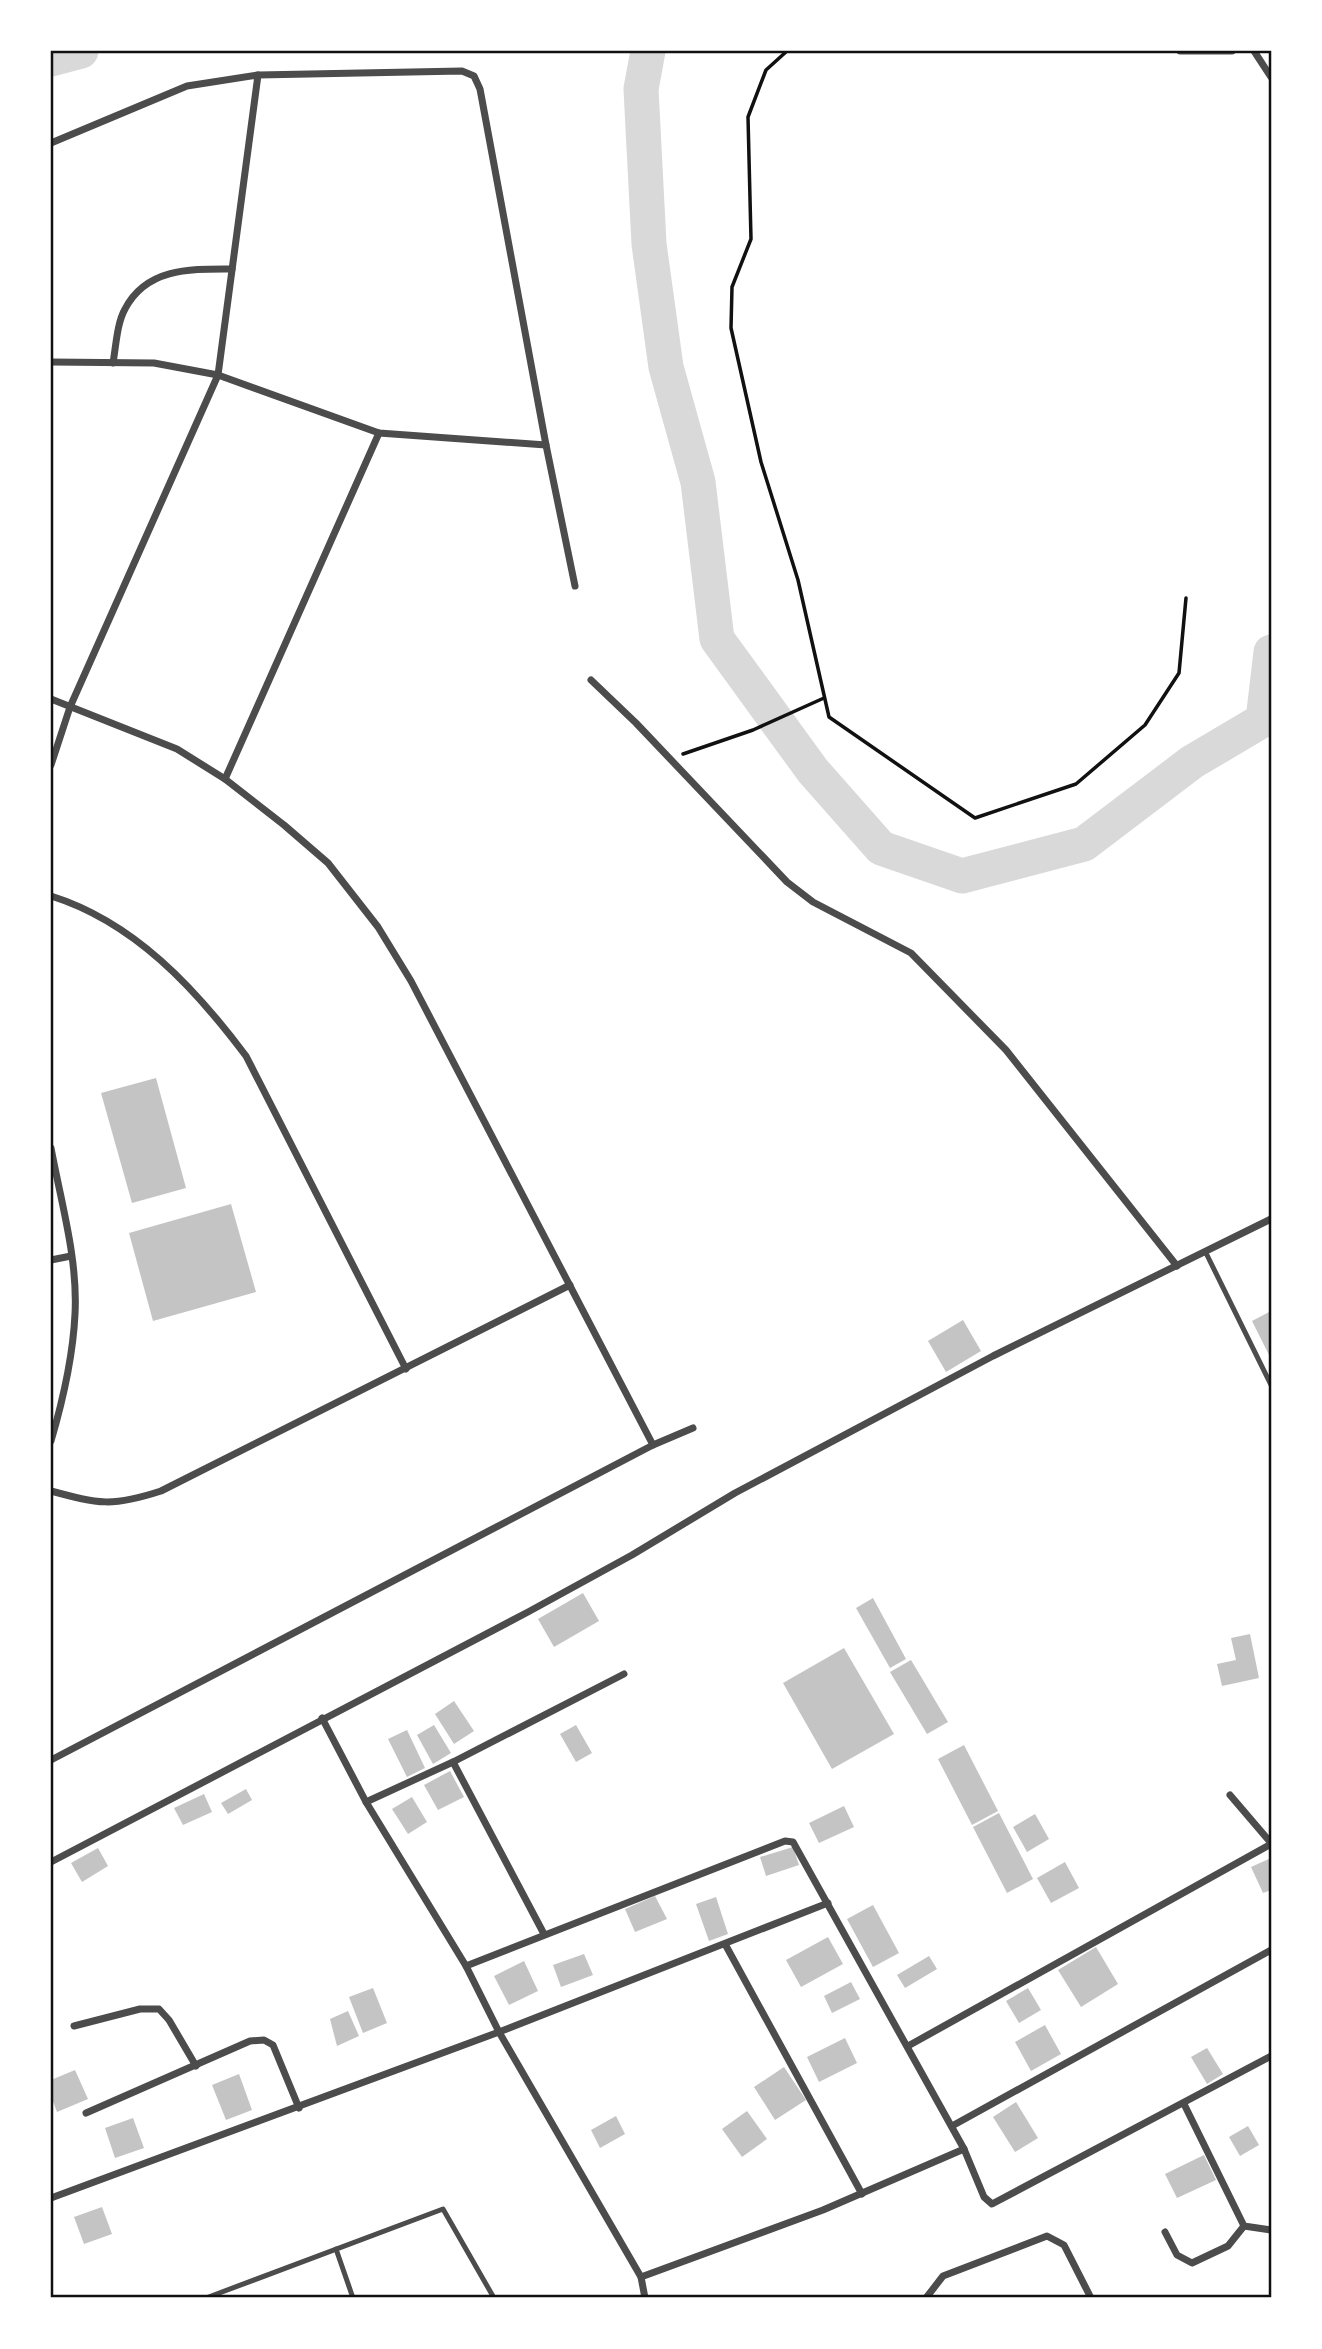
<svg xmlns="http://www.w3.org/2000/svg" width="1322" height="2349" viewBox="0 0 1322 2349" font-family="'Sofia Sans Condensed',sans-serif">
	<rect width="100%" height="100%" fill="#fff"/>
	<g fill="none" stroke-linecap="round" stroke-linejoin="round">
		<g stroke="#d9d9d9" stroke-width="35">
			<path d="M648,51l-7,38 8,155 17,123 32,115 19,157 96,132 68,77 81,28 122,-32 108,-82 71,-42 8,-68"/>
			<path d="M51,59l30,-8"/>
		</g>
	</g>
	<g fill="#c4c4c4">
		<path d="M156,1078l30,110 -54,15 -31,-110z"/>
		<path d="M231,1204l25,88 -103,29 -24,-88z"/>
		<path d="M1271,1311v48l-19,-38z"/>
		<path d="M963,1320l18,31 -35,21 -18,-31z"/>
		<path d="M583,1593l16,28 -45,26 -16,-28z"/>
		<path d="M873,1598l33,61 -16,9 -34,-60z"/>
		<path d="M1250,1634l9,44 -37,8 -5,-22 19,-4 -5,-22z"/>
		<path d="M844,1648l50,86 -62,35 -49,-86z"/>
		<path d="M911,1660l37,62 -21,12 -37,-62z"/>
		<path d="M454,1701l20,30 -20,13 -19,-30z"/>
		<path d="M434,1725l17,28 -18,11 -16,-29z"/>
		<path d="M576,1725l16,28 -16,9 -16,-28z"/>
		<path d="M407,1730l18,38 -18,9 -19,-38z"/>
		<path d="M964,1745l34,66 -26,14 -34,-66z"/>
		<path d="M450,1771l14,26 -26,13 -14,-25z"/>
		<path d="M246,1789l6,11 -24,14 -7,-11z"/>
		<path d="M204,1794l8,18 -29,13 -9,-17z"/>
		<path d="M412,1797l15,25 -19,12 -16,-25z"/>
		<path d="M844,1806l10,21 -35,16 -10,-20z"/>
		<path d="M999,1813l34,66 -26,14 -34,-66z"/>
		<path d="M1035,1814l14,25 -22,13 -14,-25z"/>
		<path d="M793,1847l6,18 -33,11 -6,-19z"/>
		<path d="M98,1848l10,18 -26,16 -11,-19z"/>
		<path d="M1271,1858v32l-8,3 -12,-26z"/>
		<path d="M1065,1862l14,26 -28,15 -14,-25z"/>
		<path d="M655,1896l12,23 -32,13 -10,-23z"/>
		<path d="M716,1897l12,37 -19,7 -13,-37z"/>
		<path d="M873,1905l26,48 -26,14 -26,-48z"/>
		<path d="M828,1937l15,27 -42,23 -15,-27z"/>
		<path d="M1096,1947l22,37 -37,23 -23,-37z"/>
		<path d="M584,1954l9,21 -32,12 -8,-22z"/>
		<path d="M929,1956l8,13 -32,19 -8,-13z"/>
		<path d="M524,1961l14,30 -29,14 -15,-29z"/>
		<path d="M851,1982l9,17 -28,14 -8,-17z"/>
		<path d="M373,1988l14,35 -24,10 -14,-36z"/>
		<path d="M1028,1988l13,22 -22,13 -13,-22z"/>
		<path d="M348,2011l11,25 -22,10 -7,-27z"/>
		<path d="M1045,2025l16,29 -30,17 -16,-29z"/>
		<path d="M845,2038l12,25 -38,19 -12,-25z"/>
		<path d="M1207,2048l16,26 -16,10 -16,-27z"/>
		<path d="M784,2067l22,33 -31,20 -21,-33z"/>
		<path d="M75,2070l13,29 -31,13 -6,-16v-16z"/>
		<path d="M239,2074l13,36 -26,10 -14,-35z"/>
		<path d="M1016,2102l22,36 -23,14 -22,-35z"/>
		<path d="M747,2111l20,28 -25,18 -20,-28z"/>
		<path d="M616,2116l9,18 -25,14 -9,-18z"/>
		<path d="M133,2118l11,30 -29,10 -10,-30z"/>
		<path d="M1248,2126l11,19 -19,11 -11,-19z"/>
		<path d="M1204,2155l12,25 -39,18 -12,-24z"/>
		<path d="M102,2207l10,27 -28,10 -10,-27z"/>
	</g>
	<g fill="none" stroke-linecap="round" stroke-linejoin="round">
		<g stroke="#111" stroke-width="3.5">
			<path d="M787,51l-21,19 -18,47 3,122 -19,48 -1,41 30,134 37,118 31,137 146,101 101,-34 69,-59 34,-52 7,-75"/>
			<path d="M683,754l70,-24 71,-32"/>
		</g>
		<g stroke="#4c4c4c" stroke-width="5">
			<path d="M1206,1253l65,132"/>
			<path d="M336,2249l17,49"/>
			<path d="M206,2298l237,-89 51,89"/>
		</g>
		<g stroke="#4c4c4c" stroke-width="7">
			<path d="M1180,51h52"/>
			<path d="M1254,51l17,26"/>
			<path d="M51,143l136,-57 71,-11 -40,300 -148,332 -19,58"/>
			<path d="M51,362l103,1 64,12 161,58 167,12 -66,-356 -6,-13 -12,-5 -204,4"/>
			<path d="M113,363c3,-17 4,-40 12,-54 22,-42 67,-40 107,-40"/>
			<path d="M546,445l29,141"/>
			<path d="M591,680l45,43 151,159 26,20 98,51 95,97 171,216"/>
			<path d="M51,699l126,50 48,30 59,46 44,38 50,64 33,54 242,464"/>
			<path d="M225,779l154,-346"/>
			<path d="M51,896c83,26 144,92 195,160l160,313"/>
			<path d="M51,1148c10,54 27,111 24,166 -2,43 -12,86 -24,127"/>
			<path d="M51,1260l20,-4"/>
			<path d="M51,1491c48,13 61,16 110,0l409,-206"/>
			<path d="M322,1718l44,84 100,164 33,66 142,245 4,21"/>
			<path d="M51,1760l602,-315 40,-17"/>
			<path d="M453,1762l91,172"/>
			<path d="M1230,1795l41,48"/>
			<path d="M366,1802l87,-40 171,-88"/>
			<path d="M51,1862l477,-250 104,-57 103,-62 258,-137 278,-137"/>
			<path d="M725,1944l137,250"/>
			<path d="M466,1966l319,-125 8,1 171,307 20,48 8,7 279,-148"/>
			<path d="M74,2026l66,-17h19l10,11 27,46"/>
			<path d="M908,2046l363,-202"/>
			<path d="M1184,2104l60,122 27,4"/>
			<path d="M86,2113l164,-72 14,-1 9,5 26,63"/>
			<path d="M952,2126l319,-176"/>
			<path d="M51,2198l448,-166 329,-129"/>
			<path d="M1165,2232l12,23 15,8 36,-17 16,-20"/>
			<path d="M641,2277l182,-67 141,-61"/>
			<path d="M926,2298l17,-22 104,-40 17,9 27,53"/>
		</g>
	</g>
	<rect width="1322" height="2349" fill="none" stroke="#ffffff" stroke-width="105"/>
	<rect x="52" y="52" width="1218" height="2244" fill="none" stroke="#111" stroke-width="2.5"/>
</svg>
